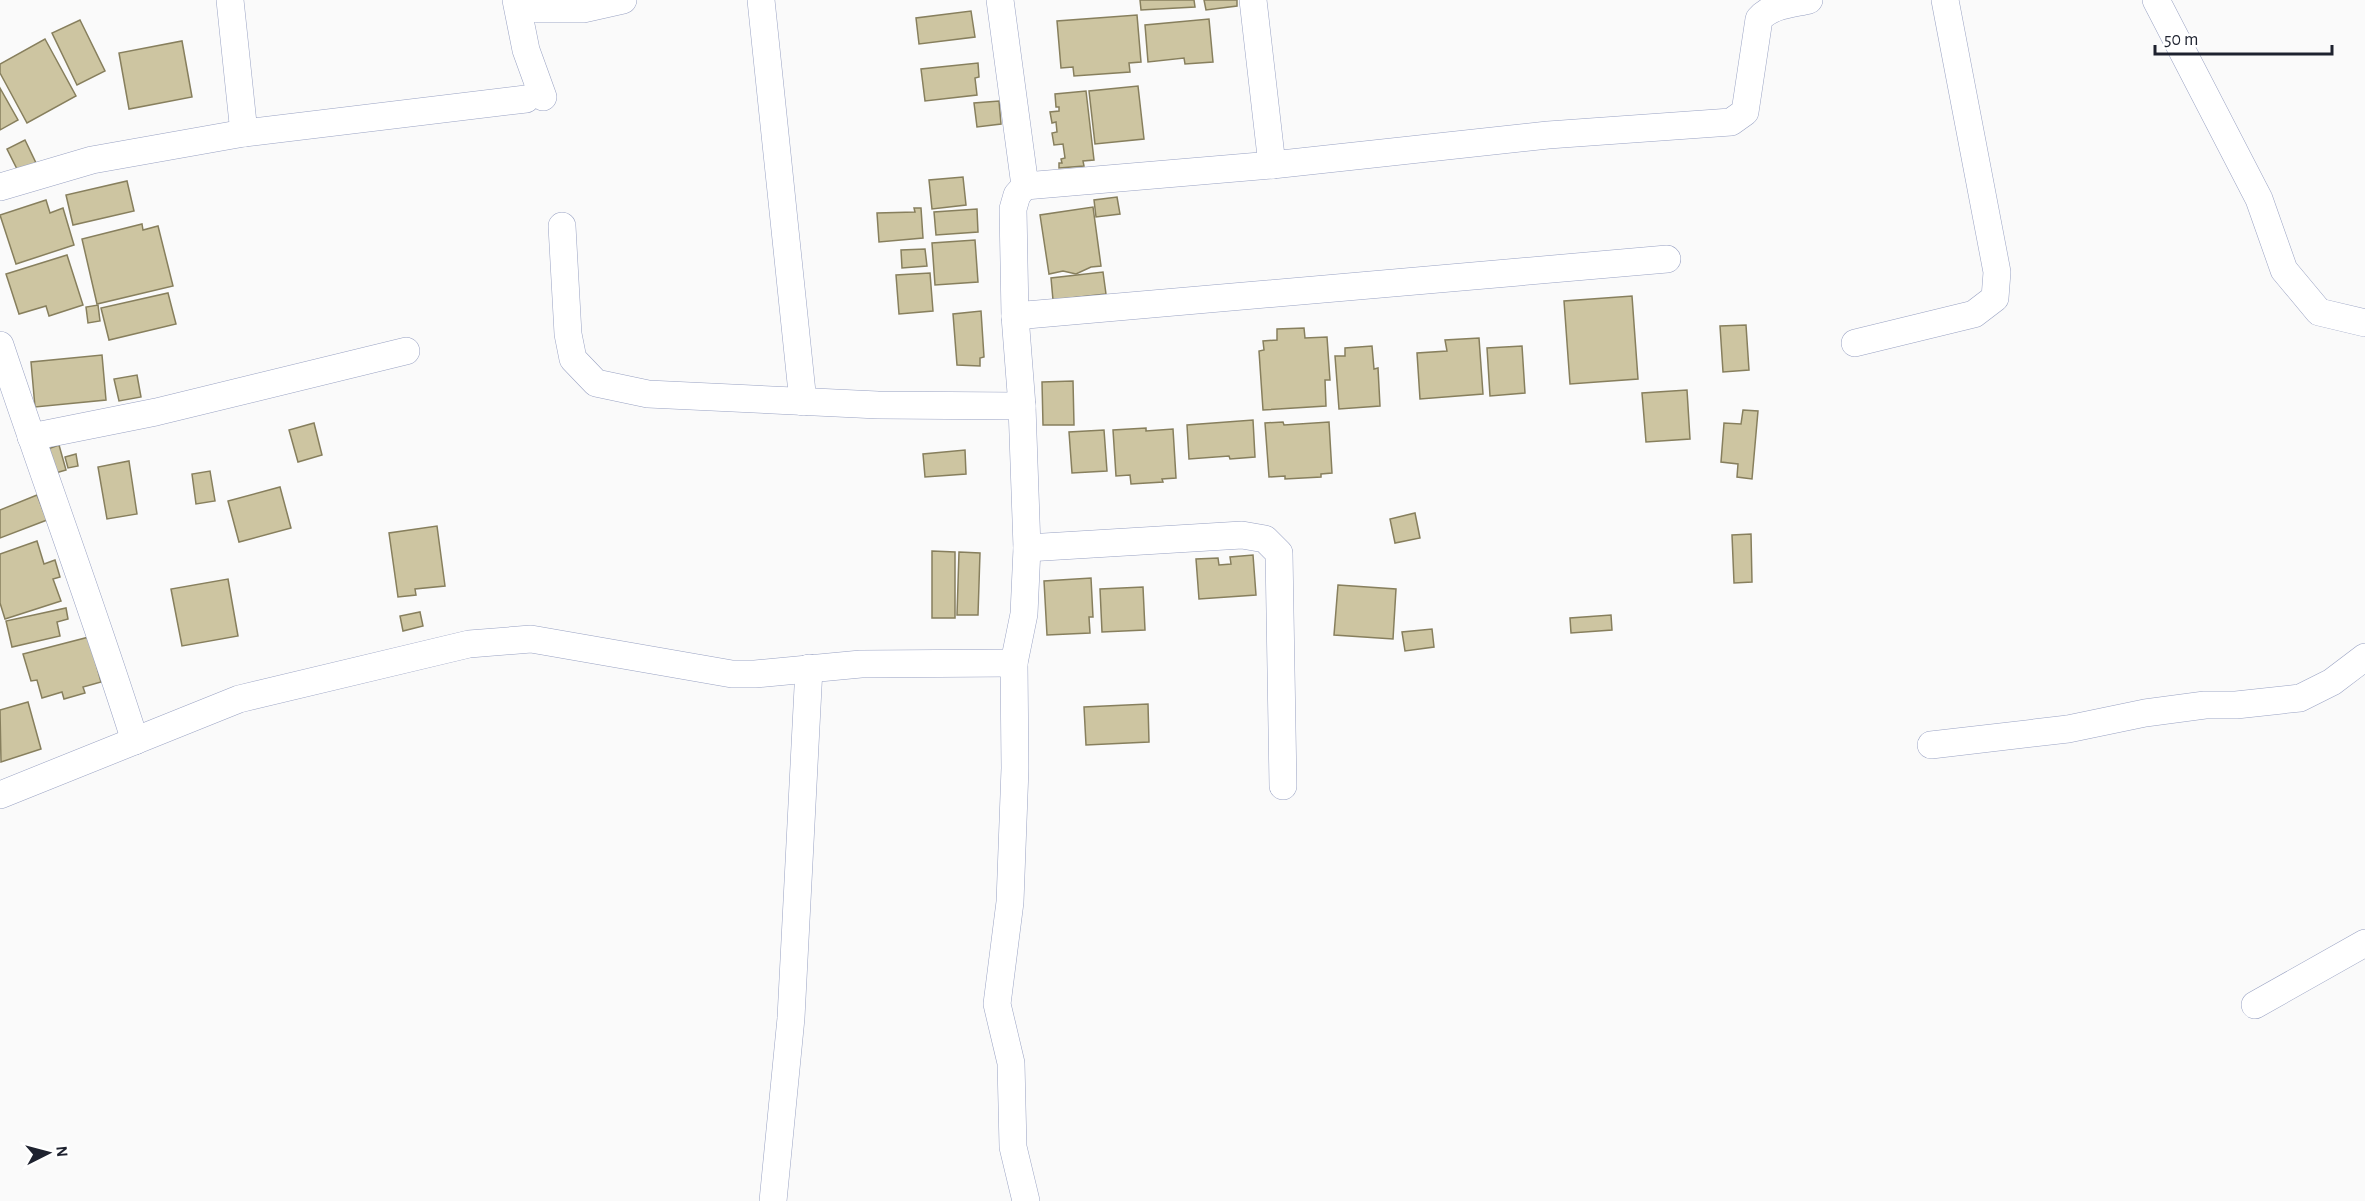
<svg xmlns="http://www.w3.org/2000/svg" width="2365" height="1201" viewBox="0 0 2365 1201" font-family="'Alegreya Sans',sans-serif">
	<rect width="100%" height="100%" fill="#fafafa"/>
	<g fill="#cdc5a1" stroke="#877f5d" stroke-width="1.5">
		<path d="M1140,0h54l1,7 -54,3z"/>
		<path d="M1204,0h33v6l-31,4z"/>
		<path d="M971,11l4,26 -56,7 -3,-26z"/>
		<path d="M1137,15l4,47 -12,1 1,9 -56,4 -1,-9 -12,1 -4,-47z"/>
		<path d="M1209,19l4,43 -28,2 -1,-6 -36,4 -3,-37z"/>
		<path d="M80,20l25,51 -28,14 -25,-52z"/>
		<path d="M45,39l31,57 -49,27 -27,-50v-9z"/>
		<path d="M182,41l10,56 -63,12 -10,-56z"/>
		<path d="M978,63l1,14 -4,1 2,17 -52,6 -4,-32z"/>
		<path d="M1138,86l6,53 -49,5 -6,-53z"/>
		<path d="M0,88l18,32 -18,10z"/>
		<path d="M1086,91l8,69 -11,1 1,5 -25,2v-5h3l-1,-4 4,-1 -2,-14 -9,1 -2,-12 5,-1 -1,-10 -4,1 -2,-11 9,-1v-4h-3l-1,-13z"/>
		<path d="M999,101l2,23 -24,3 -3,-24z"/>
		<path d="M25,140l11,23 -18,8 -11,-22z"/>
		<path d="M963,177l3,28 -34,4 -3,-29z"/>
		<path d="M127,181l7,30 -61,14 -7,-30z"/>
		<path d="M1117,197l3,17 -24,3 -2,-17z"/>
		<path d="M46,200l4,13 13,-5 11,37 -58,19 -16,-49z"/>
		<path d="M1093,207l8,59 -10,1 -15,7 -13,-3 -14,3 -9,-59z"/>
		<path d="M914,208h7l2,30 -44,4 -2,-29 38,-1z"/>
		<path d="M977,209l1,23 -42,3 -2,-23z"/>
		<path d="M142,224l1,6 15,-4 15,60 -76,18 -15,-65z"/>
		<path d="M975,240l3,42 -43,3 -3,-42z"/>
		<path d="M925,249l2,17 -25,2 -1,-18z"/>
		<path d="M67,255l16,50 -34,11 -3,-10 -27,8 -13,-40z"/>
		<path d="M1103,272l3,22 -53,6 -2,-22z"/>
		<path d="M930,273l3,38 -34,3 -3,-39z"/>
		<path d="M168,293l8,31 -67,16 -8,-32z"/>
		<path d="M1632,296l6,83 -68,5 -6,-83z"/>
		<path d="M98,305l2,16 -12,2 -2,-16z"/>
		<path d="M981,311l3,46 -4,1v8l-23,-1 -4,-51z"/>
		<path d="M1746,325l3,45 -26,2 -3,-46z"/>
		<path d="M1304,328l1,10 22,-1 3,43h-5l1,26 -63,4 -4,-59 5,-1 -1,-9 14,-1v-11z"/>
		<path d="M1479,338l4,56 -63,5 -3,-46 30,-2 -2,-11z"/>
		<path d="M1372,346l2,23 4,-1 2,38 -41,3 -4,-53h10v-8z"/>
		<path d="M1522,346l3,47 -35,3 -3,-48z"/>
		<path d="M102,355l4,45 -71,7 -4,-45z"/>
		<path d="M137,375l4,22 -22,4 -5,-22z"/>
		<path d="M1073,381l1,44h-31l-1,-43z"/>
		<path d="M1687,390l3,49 -44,3 -4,-49z"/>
		<path d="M1743,410l15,1 -6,68 -15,-2 1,-13 -17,-2 3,-39 17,1z"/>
		<path d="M1253,420l2,37 -25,2 -1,-3 -40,3 -2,-34z"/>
		<path d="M1283,422l1,3 45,-3 3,51 -11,1v3l-36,2v-3l-16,1 -4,-54z"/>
		<path d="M314,423l8,32 -24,7 -9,-32z"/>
		<path d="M1146,428v3l27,-2 3,49 -14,1 1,3 -32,2 -1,-9 -14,1 -3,-46z"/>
		<path d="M1104,430l3,41 -35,2 -3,-41z"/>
		<path d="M59,445l7,25 -14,4 -7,-24z"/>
		<path d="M965,450l1,24 -41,3 -2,-23z"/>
		<path d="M76,454l2,12 -10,2 -3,-11z"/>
		<path d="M129,461l8,53 -30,5 -9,-52z"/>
		<path d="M210,471l5,30 -19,3 -4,-30z"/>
		<path d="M280,487l11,41 -52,14 -11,-41z"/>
		<path d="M37,495l10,25 -47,18v-28z"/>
		<path d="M1415,513l5,25 -25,5 -5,-24z"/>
		<path d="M437,526l8,60 -30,3 1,6 -18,2 -9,-64z"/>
		<path d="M1751,534l1,48 -18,1 -2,-48z"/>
		<path d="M37,541l7,23 11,-4 5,17 -7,2 8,22 -56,18 -5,-16v-49z"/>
		<path d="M932,551l23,1v66h-23z"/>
		<path d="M959,552l21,1 -2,62h-21z"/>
		<path d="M1253,555l3,40 -57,4 -3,-40 22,-1 1,7 12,-1 -1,-7z"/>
		<path d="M1091,578l2,39h-4l1,16 -43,2 -3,-54z"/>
		<path d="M228,579l10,57 -56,10 -11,-57z"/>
		<path d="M1338,585l58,4 -3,50 -59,-4z"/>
		<path d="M1143,587l2,43 -43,2 -2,-43z"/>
		<path d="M66,608l2,11 -11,3 3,14 -48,11 -6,-26z"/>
		<path d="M420,612l3,14 -20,5 -3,-15z"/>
		<path d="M1611,615l1,15 -41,3 -1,-15z"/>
		<path d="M1432,629l2,18 -29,4 -3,-19z"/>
		<path d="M89,637l12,45 -18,5 2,6 -21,6 -2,-7 -20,6 -5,-18 -6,1 -8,-27z"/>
		<path d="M28,702l13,47 -40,13 -1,-52z"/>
		<path d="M1148,704l1,38 -63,3 -2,-38z"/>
	</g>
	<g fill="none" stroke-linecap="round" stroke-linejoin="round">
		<defs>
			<g id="street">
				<path d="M230,0l14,133"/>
				<path d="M516,0l10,50 17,47"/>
				<path d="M526,0l12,9h45l40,-9"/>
				<path d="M761,0l42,402"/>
				<path d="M1000,0l25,186"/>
				<path d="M1253,0l19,165"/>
				<path d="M2156,0l103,199 25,71 35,42 46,11"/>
				<path d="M0,187l92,-27 152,-27 282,-34"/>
				<path d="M562,226l6,108 5,25 23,24 52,11 230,11 144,1"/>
				<path d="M1015,316l652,-57"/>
				<path d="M1855,343l119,-29 21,-16 2,-26 -52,-272"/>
				<path d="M0,345c44,132 93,263 135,396"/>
				<path d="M31,437l125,-25 250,-61"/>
				<path d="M1027,548l215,-13 23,4 14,14 4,233"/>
				<path d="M1931,745l137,-16 77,-16 60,-8h31l64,-7 32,-16 33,-25"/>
				<path d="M0,795l239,-96 230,-55 62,-5 201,35h23l106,-10 153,-1"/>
				<path d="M2255,1005l110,-62"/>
				<path d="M773,1201l18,-183 18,-350"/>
				<path d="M1026,1201l-13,-54 -2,-84 -14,-59 13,-102 5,-134 -1,-105 10,-49 3,-66 -5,-142 -7,-90 -2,-107 4,-14 8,-9 247,-21 276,-30 183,-13 14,-10 14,-93c12,-14 33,-15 50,-19"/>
			</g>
		</defs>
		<use href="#street" stroke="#99a2c3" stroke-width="28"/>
		<use href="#street" stroke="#fff" stroke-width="27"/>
	</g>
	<g transform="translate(48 1153) rotate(84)" stroke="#ffffff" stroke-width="4.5" paint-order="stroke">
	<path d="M0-4.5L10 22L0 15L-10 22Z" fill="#1e222f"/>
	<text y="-9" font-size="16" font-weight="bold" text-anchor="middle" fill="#1e222f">N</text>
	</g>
	<path d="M2155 45v9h177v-9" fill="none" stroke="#1e222f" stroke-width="3"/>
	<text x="2164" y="45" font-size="18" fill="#1e222f" stroke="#ffffff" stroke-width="4.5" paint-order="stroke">50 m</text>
</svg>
